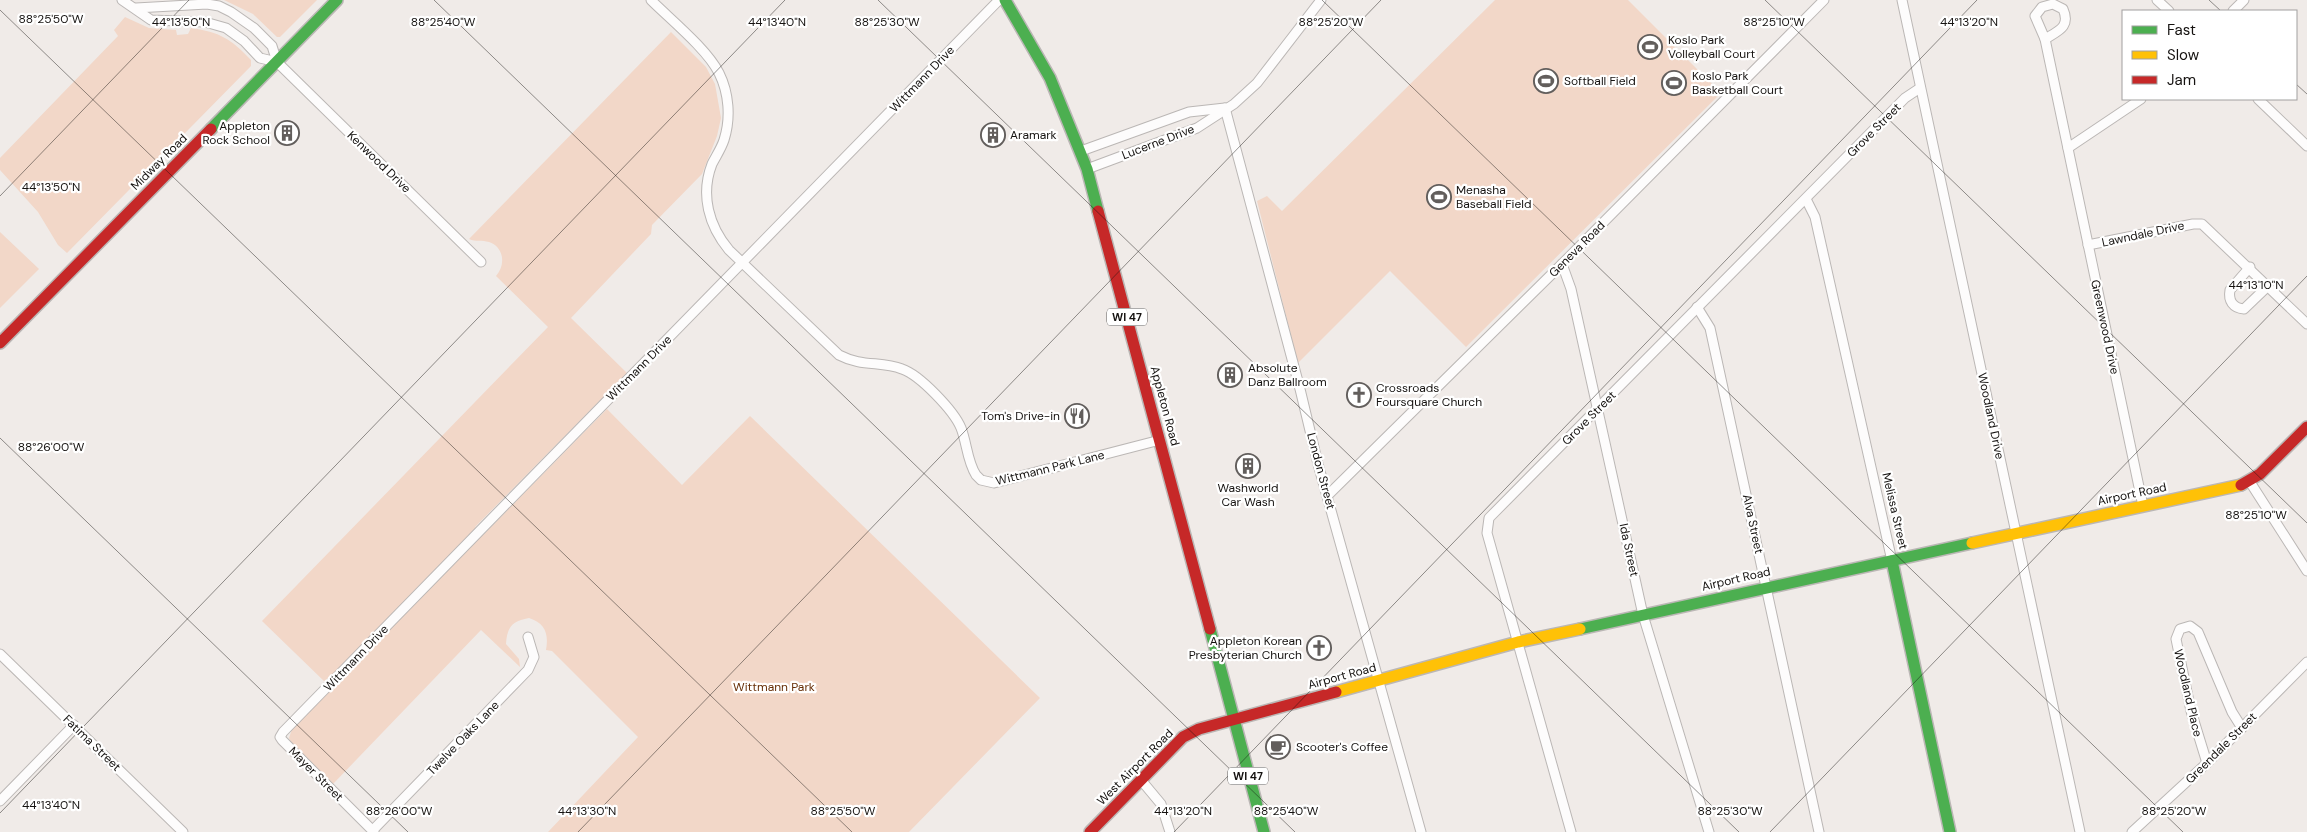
<svg xmlns="http://www.w3.org/2000/svg" width="2307" height="832" viewBox="0 0 2307 832" font-family="'DM Sans',sans-serif">
	<rect width="100%" height="100%" fill="#f0ebe8"/>
	<g fill="#f2d7c8">
		<path d="M224,0h93l-37,37h-3l-24,-23z"/>
		<path d="M1495,0h133l93,93 -255,254 -76,-76 -92,92 -41,-162 10,-5 15,15z"/>
		<path d="M125,17l24,11 27,2 1,5 11,-1 3,-6c29,4 40,11 60,32v6l-184,187 -9,-8 -20,-33 -38,-42v-12l118,-122 -4,-6z"/>
		<path d="M671,32l35,35 9,17 6,34 -4,18 -15,38 -50,51 -1,9 -80,84 56,55 -152,154 8,8 124,-126 75,76 68,-69 290,282 -131,134h-361l90,-95 -86,-86 -6,-1c3,-16 -1,-27 -17,-32 -17,3 -22,9 -23,26l13,15 1,8 -39,-37 -148,154 -41,-40 -3,-6 3,-9 34,-46 -64,-62 286,-294 -52,-51c10,-11 8,-29 -7,-34 -7,-2 -13,0 -20,-3z"/>
		<path d="M0,232l39,37 -39,39z"/>
	</g>
	<g fill="none" stroke-linecap="round" stroke-linejoin="round">
		<defs>
			<g id="street">
				<path d="M122,0l29,20 54,2 21,6 18,13 16,17 17,4"/>
				<path d="M651,0c19,19 56,49 68,73 10,20 12,45 5,67 -3,9 -8,16 -12,24 -12,31 -3,62 17,86l110,105c23,12 42,6 63,14 18,6 52,42 59,59 6,15 6,33 15,47l5,5 13,3 166,-43"/>
				<path d="M1902,0l178,832"/>
				<path d="M2157,0l12,11"/>
				<path d="M2053,4l10,5c8,18 -5,22 -18,30l-10,-23 7,-9z"/>
				<path d="M136,8l71,-4 12,2 12,6 23,16 18,18 5,16 204,200"/>
				<path d="M2233,11l11,-11"/>
				<path d="M2045,39l98,467"/>
				<path d="M2258,99l49,47"/>
				<path d="M1225,108l75,281 18,75 103,368"/>
				<path d="M2068,148l73,-49"/>
				<path d="M1081,151l108,-39 36,-4"/>
				<path d="M1087,169l110,-41 37,-24 23,-21 64,-83"/>
				<path d="M1806,199l9,18 77,344"/>
				<path d="M2088,245l105,-21h9l105,100"/>
				<path d="M1562,264l9,25 72,326 66,217"/>
				<path d="M2250,267l-20,23c-2,11 3,18 14,19l24,-23"/>
				<path d="M1697,307l13,21 109,504"/>
				<path d="M2250,482l57,89"/>
				<path d="M1327,496l235,-232 262,-264"/>
				<path d="M0,654l183,178"/>
				<path d="M2207,763l-16,-52 -15,-72 4,-10 10,-3 8,6 34,80 10,16"/>
				<path d="M1141,780l20,24 9,28"/>
				<path d="M0,801l74,-76"/>
				<path d="M373,830l155,-160 6,-13 -6,-20"/>
				<path d="M374,832l-92,-92 -2,-3 3,-5 716,-732"/>
				<path d="M1571,832l-84,-299 2,-15 416,-420 15,-10"/>
				<path d="M2132,832l75,-69 100,-101"/>
			</g>
			<g id="fast">
				<path d="M1005,0l45,78 37,91 11,42"/>
				<path d="M211,129l126,-129"/>
				<path d="M1892,561l58,271"/>
				<path d="M1210,629l54,203"/>
				<path d="M1580,629l392,-86"/>
			</g>
			<g id="slow">
				<path d="M1972,543l269,-58"/>
				<path d="M1336,692l182,-50 62,-13"/>
			</g>
			<g id="jam">
				<path d="M1098,211l112,418"/>
				<path d="M0,343l211,-214"/>
				<path d="M2241,485l19,-11 47,-47"/>
				<path d="M1090,832l93,-95 16,-8 137,-37"/>
			</g>
		</defs>
		<use href="#street" stroke="#bbb7b5" stroke-width="11"/>
		<use href="#fast" stroke="#bbb7b5" stroke-width="14"/>
		<use href="#slow" stroke="#bbb7b5" stroke-width="14"/>
		<use href="#jam" stroke="#bbb7b5" stroke-width="14"/>
		<use href="#street" stroke="#fdfcfc" stroke-width="9"/>
		<use href="#fast" stroke="#4caf50" stroke-width="11"/>
		<use href="#slow" stroke="#ffc107" stroke-width="11"/>
		<use href="#jam" stroke="#c62828" stroke-width="11"/>
	</g>
	<path fill="none" stroke="#151210" stroke-width="1" stroke-opacity="0.45" d="M434,0l861,832M878,0l861,832M1322,0l861,832M1765,0l542,523M2209,0l12,11M0,10l852,822M2296,84l11,10M0,196l189,-196M0,438l408,394M0,813l785,-813M578,832l803,-832M1174,832l803,-832M1770,832l537,-556"/>
	<defs>
		<symbol id="stadium-ring" viewBox="-11 -11 22 22"><circle r="9.5" fill="#fff" stroke="#625e5c" stroke-width="1.5"/><path d="M0-5a6.5 5 0 1 0 0 10a6.5 5 0 1 0 0-10ZM-3.5-1.8h7v3.6h-7Z" fill="#625e5c"/></symbol>
		<symbol id="building-ring" viewBox="-11 -11 22 22"><circle r="9.5" fill="#fff" stroke="#625e5c" stroke-width="1.5"/><path d="M-4-6H4V6H1V3H-1V6H-4ZM-2.5-4.3h1.7v1.8h-1.7ZM.8-4.3h1.7v1.8H.8ZM-2.5-1h1.7V.8h-1.7ZM.8-1h1.7V.8H.8Z" fill="#625e5c"/></symbol>
		<symbol id="church-ring" viewBox="-11 -11 22 22"><circle r="9.5" fill="#fff" stroke="#625e5c" stroke-width="1.5"/><path d="M-1.2-6h2.4v3.5h3.3v2.4h-3.3V6h-2.4V-.1h-3.3v-2.4h3.3Z" fill="#625e5c"/></symbol>
		<symbol id="restaurant-ring" viewBox="-11 -11 22 22"><circle r="9.5" fill="#fff" stroke="#625e5c" stroke-width="1.5"/><path d="M-5-6h1v4h1v-4h1v4h1v-4h1v5L-1.5 .5V6h-2V.5L-5-1ZM5-6V6H3V1.5H1.5Q1.5-4 5-6Z" fill="#625e5c"/></symbol>
		<symbol id="cafe-ring" viewBox="-11 -11 22 22"><circle r="9.5" fill="#fff" stroke="#625e5c" stroke-width="1.5"/><path d="M-5.5-4.5H6V0H3Q3 3.5 0 3.5H-2.5Q-5.5 3.5-5.5 0ZM3-3.2v2h1.7v-2ZM-6 4.5H4V6H-6Z" fill="#625e5c"/></symbol>
	</defs>
	<g fill-rule="evenodd">
		<use href="#stadium-ring" x="1636" y="33" width="28" height="28"/>
		<use href="#stadium-ring" x="1532" y="67" width="28" height="28"/>
		<use href="#stadium-ring" x="1660" y="69" width="28" height="28"/>
		<use href="#building-ring" x="273" y="119" width="28" height="28"/>
		<use href="#building-ring" x="979" y="121" width="28" height="28"/>
		<use href="#stadium-ring" x="1425" y="183" width="28" height="28"/>
		<use href="#building-ring" x="1216" y="361" width="28" height="28"/>
		<use href="#church-ring" x="1345" y="381" width="28" height="28"/>
		<use href="#restaurant-ring" x="1063" y="402" width="28" height="28"/>
		<use href="#building-ring" x="1234" y="452" width="28" height="28"/>
		<use href="#church-ring" x="1305" y="634" width="28" height="28"/>
		<use href="#cafe-ring" x="1264" y="733" width="28" height="28"/>
	</g>
	<g text-anchor="middle" dominant-baseline="central" stroke-width="4.5" stroke-linejoin="round" paint-order="stroke">
		<g fill="#fff" stroke="#5b5958" stroke-width="1">
			<rect x="1107" y="308.5" width="40" height="17" rx="4"/>
			<rect x="1228" y="767.5" width="40" height="17" rx="4"/>
		</g>
		<g font-size="11" font-weight="bold" fill="#151210">
			<text x="1127" y="317">WI 47</text>
			<text x="1248" y="776">WI 47</text>
		</g>
		<g font-size="12" fill="#151210" stroke="#fff" text-anchor="start">
			<text x="1668" y="40">Koslo Park<tspan x="1668" dy="14">Volleyball Court</tspan></text>
			<text x="1692" y="76">Koslo Park<tspan x="1692" dy="14">Basketball Court</tspan></text>
			<text x="1564" y="81">Softball Field</text>
			<text x="270" y="126" text-anchor="end">Appleton<tspan x="270" dy="14">Rock School</tspan></text>
			<text x="1010" y="135">Aramark</text>
			<text x="1456" y="190">Menasha<tspan x="1456" dy="14">Baseball Field</tspan></text>
			<text x="1248" y="368">Absolute<tspan x="1248" dy="14">Danz Ballroom</tspan></text>
			<text x="1376" y="388">Crossroads<tspan x="1376" dy="14">Foursquare Church</tspan></text>
			<text x="1060" y="416" text-anchor="end">Tom's Drive-in</text>
			<text x="1248" y="488" text-anchor="middle">Washworld<tspan x="1248" dy="14">Car Wash</tspan></text>
			<text x="1302" y="641" text-anchor="end">Appleton Korean<tspan x="1302" dy="14">Presbyterian Church</tspan></text>
			<text x="1296" y="747">Scooter's Coffee</text>
		</g>
		<g font-size="12" fill="#151210" stroke="#fff">
			<text transform="translate(922 79) rotate(-46)">Wittmann Drive</text>
			<text transform="translate(1874 130) rotate(-45)">Grove Street</text>
			<text transform="translate(1158 142) rotate(-21)">Lucerne Drive</text>
			<text transform="translate(159 162) rotate(-45)">Midway Road</text>
			<text transform="translate(379 162) rotate(44)">Kenwood Drive</text>
			<text transform="translate(2143 234) rotate(-12)">Lawndale Drive</text>
			<text transform="translate(1577 249) rotate(-45)">Geneva Road</text>
			<text transform="translate(2105 327) rotate(78)">Greenwood Drive</text>
			<text transform="translate(639 368) rotate(-45)">Wittmann Drive</text>
			<text transform="translate(1165 406) rotate(75)">Appleton Road</text>
			<text transform="translate(1991 416) rotate(78)">Woodland Drive</text>
			<text transform="translate(1589 418) rotate(-45)">Grove Street</text>
			<text transform="translate(1050 468) rotate(-14)">Wittmann Park Lane</text>
			<text transform="translate(1321 471) rotate(75)">London Street</text>
			<text transform="translate(2132 494) rotate(-12)">Airport Road</text>
			<text transform="translate(1895 511) rotate(77)">Melissa Street</text>
			<text transform="translate(1753 524) rotate(78)">Alva Street</text>
			<text transform="translate(1629 550) rotate(78)">Ida Street</text>
			<text transform="translate(1736 579) rotate(-13)">Airport Road</text>
			<text transform="translate(356 658) rotate(-46)">Wittmann Drive</text>
			<text transform="translate(1342 676) rotate(-15)">Airport Road</text>
			<text transform="translate(2188 693) rotate(77)">Woodland Place</text>
			<text transform="translate(463 738) rotate(-46)">Twelve Oaks Lane</text>
			<text transform="translate(92 743) rotate(44)">Fatima Street</text>
			<text transform="translate(2221 748) rotate(-45)">Greendale Street</text>
			<text transform="translate(1135 767) rotate(-45)">West Airport Road</text>
			<text transform="translate(316 774) rotate(45)">Mayer Street</text>
		</g>
		<g font-size="12" fill="#672f08" stroke="#fff">
			<text x="774" y="687">Wittmann Park</text>
		</g>
	</g>
	<g font-size="12" text-anchor="middle" fill="#151210" stroke="#fff" stroke-width="4.5" stroke-linejoin="round" paint-order="stroke">
		<text x="51" y="23">88°25'50"W</text>
		<text x="443" y="26">88°25'40"W</text>
		<text x="887" y="26">88°25'30"W</text>
		<text x="1331" y="26">88°25'20"W</text>
		<text x="1774" y="26">88°25'10"W</text>
		<text x="181" y="26">44°13'50"N</text>
		<text x="777" y="26">44°13'40"N</text>
		<text x="1969" y="26">44°13'20"N</text>
		<text x="51" y="191">44°13'50"N</text>
		<text x="2256" y="289">44°13'10"N</text>
		<text x="51" y="451">88°26'00"W</text>
		<text x="2256" y="519">88°25'10"W</text>
		<text x="51" y="809">44°13'40"N</text>
		<text x="587" y="815">44°13'30"N</text>
		<text x="1183" y="815">44°13'20"N</text>
		<text x="399" y="815">88°26'00"W</text>
		<text x="843" y="815">88°25'50"W</text>
		<text x="1286" y="815">88°25'40"W</text>
		<text x="1730" y="815">88°25'30"W</text>
		<text x="2174" y="815">88°25'20"W</text>
	</g>
	<rect x="2122" y="10" width="175" height="90" fill="#ffffff" stroke="#a1a09f"/>
	<rect x="2132" y="26" width="25" height="8" fill="#4caf50" stroke="#a1a09f"/>
	<text x="2167" y="35" font-size="15" fill="#151210">Fast</text>
	<rect x="2132" y="51" width="25" height="8" fill="#ffc107" stroke="#a1a09f"/>
	<text x="2167" y="60" font-size="15" fill="#151210">Slow</text>
	<rect x="2132" y="76" width="25" height="8" fill="#c62828" stroke="#a1a09f"/>
	<text x="2167" y="85" font-size="15" fill="#151210">Jam</text>
</svg>
